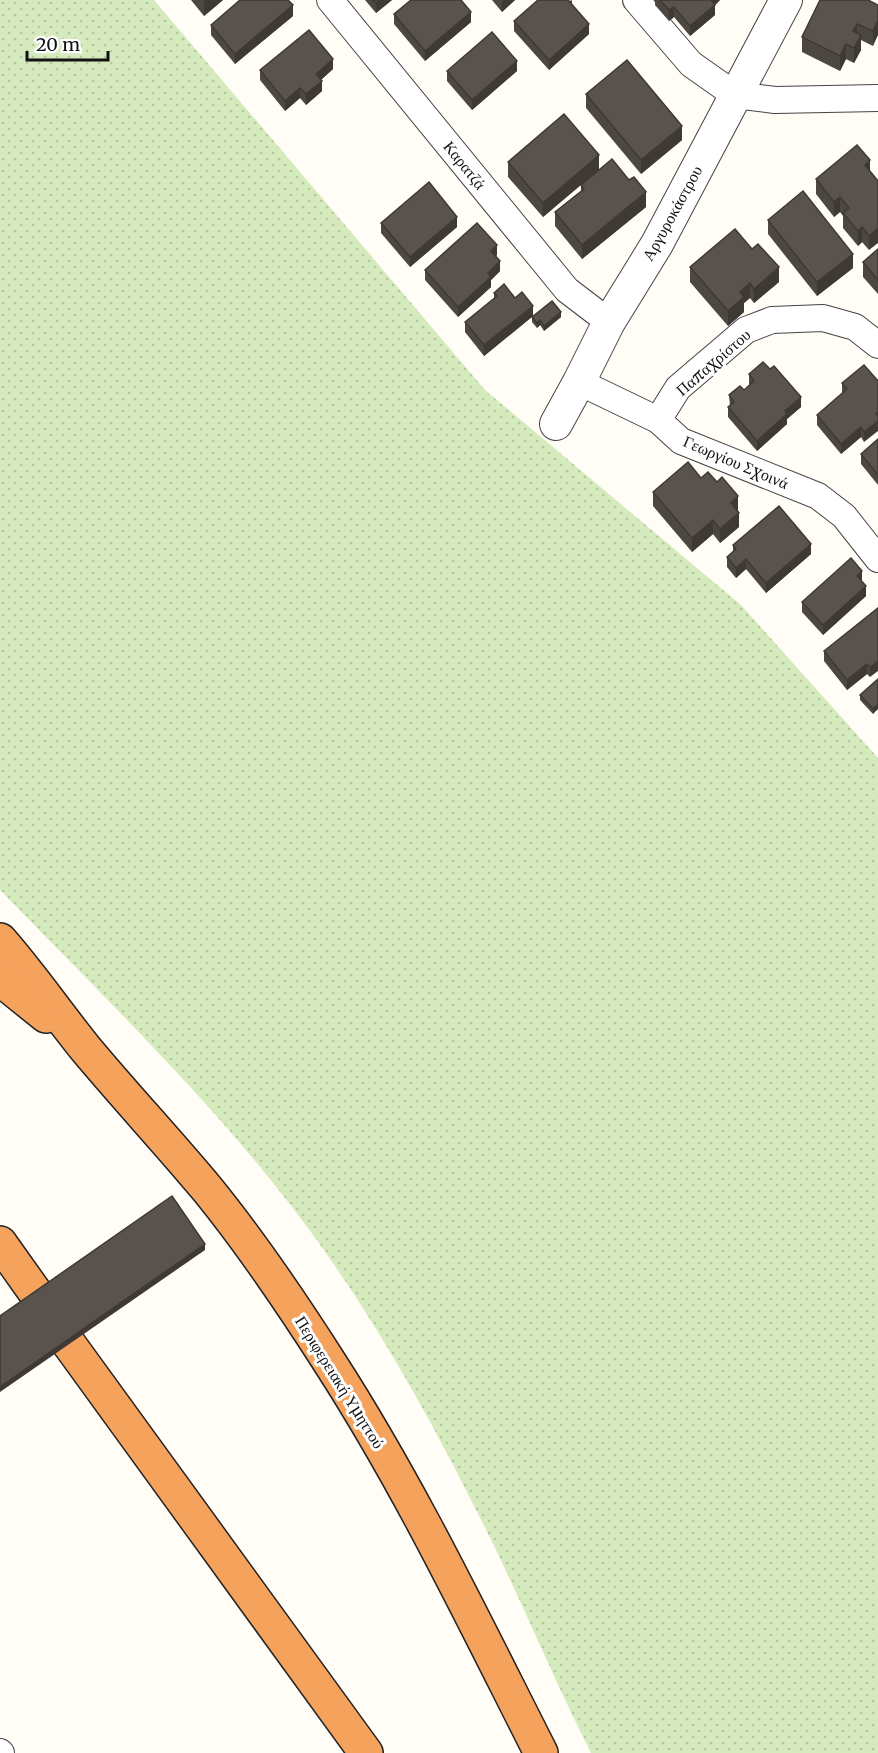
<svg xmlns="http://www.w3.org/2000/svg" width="878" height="1753" viewBox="0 0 878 1753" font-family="Merriweather,serif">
	<defs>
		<pattern id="grass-dots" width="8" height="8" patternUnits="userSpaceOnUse" patternTransform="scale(1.5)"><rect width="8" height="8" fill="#d5ebbd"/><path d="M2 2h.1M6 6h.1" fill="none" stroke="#b6c8a1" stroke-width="1.8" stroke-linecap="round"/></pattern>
	</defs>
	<rect width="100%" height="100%" fill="#fffdf5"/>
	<path fill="url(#grass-dots)" d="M0,0h154l331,390 256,215 137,153v995h-287c-33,-65 -61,-132 -92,-197 -49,-100 -101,-199 -164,-290 -95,-139 -219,-256 -335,-376z"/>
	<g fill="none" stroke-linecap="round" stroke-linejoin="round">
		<defs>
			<g id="minor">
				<path d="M330,0l237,290 42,32"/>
				<path d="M636,0l55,64 44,31 40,5 103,-2"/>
				<path d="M579,382l79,38 23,21 137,55 26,20 34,43"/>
				<path d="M658,420l20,-32 68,-58 26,-10 51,-2 32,9 23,18"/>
				<path d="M0,1752l1,1"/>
			</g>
			<path id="tertiary" d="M556,424l23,-42 30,-60 48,-78 129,-244"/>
			<g id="motorway">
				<path d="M0,940c30,34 56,72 85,108 40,48 83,94 123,142 43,53 85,115 122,173 80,124 144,258 211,390"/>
				<path d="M0,979l46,37"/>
				<path d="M0,1243l37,52"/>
				<path d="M69,1344l297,409"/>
			</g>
		</defs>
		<use href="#minor" stroke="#444" stroke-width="28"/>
		<use href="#tertiary" stroke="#444" stroke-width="34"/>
		<use href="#motorway" stroke="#222" stroke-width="36"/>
		<use href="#minor" stroke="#fff" stroke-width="26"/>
		<use href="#tertiary" stroke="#fff" stroke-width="32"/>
		<use href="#motorway" stroke="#f5a25d" stroke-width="33"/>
	</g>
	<g fill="#4d4742">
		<path d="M191,0h32l-19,16z"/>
		<path d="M365,0h27l-16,13z"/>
		<path d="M492,0h23l-13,12z"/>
		<path d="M572,0v4l17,30 -40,36 -35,-39v-10z"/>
		<path d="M655,0h65l-5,5v10l-25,21 -16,-19 -5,4 -14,-16z"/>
		<path d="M878,5l-5,41 -12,-6v10l-7,13 -8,-4 -6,12 -38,-19v-15z"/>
		<path d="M394,14l77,8 -46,39 -31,-37z"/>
		<path d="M293,16l-58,48 -24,-29v-10z"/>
		<path d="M333,69l-12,11 1,11 -16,14 -6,-7 -15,13 -25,-31v-10z"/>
		<path d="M447,71h70l-45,39 -25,-29z"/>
		<path d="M586,94l96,46 -41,34 -55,-66z"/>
		<path d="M870,160l-1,90 -7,-8 -4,4 -15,-18v-12l-3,-4 -6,5 -18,-23v-15z"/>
		<path d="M508,162l91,7 47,38 -64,52 -27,-33v-14l26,-21v-6l-38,32 -35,-40z"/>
		<path d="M768,220l85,48 -36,28 -49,-62z"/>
		<path d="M381,223l76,4 -47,40 -29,-34z"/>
		<path d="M878,249v45l-15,-17v-15z"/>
		<path d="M497,255l-1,1 4,15 -9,9v7l-33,30 -33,-37v-10z"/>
		<path d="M690,267l89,15 -25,21 -4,-5 -6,5v9l-16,14 -38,-44z"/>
		<path d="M494,293l21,5 18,18 -49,40 -19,-24v-10l29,-23z"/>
		<path d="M532,317h29l-17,14 -4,-6 -3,3 -5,-6z"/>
		<path d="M749,374l52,33 -14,12v5l-30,27 -29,-34v-10l2,-1 -1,-11 15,-5 6,-5 -1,-1z"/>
		<path d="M878,381l-14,61 -3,-5 -20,17 -24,-29v-10l25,-21v-11z"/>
		<path d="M878,439v46l-17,-21v-10z"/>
		<path d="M701,478l37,32 1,17 -19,16 -7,-9 -21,18 -39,-46v-14z"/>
		<path d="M733,545l78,9 -45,39 -20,-24 -10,9 -9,-11v-10l6,-5z"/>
		<path d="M862,581l4,15 -43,39 -21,-23v-10z"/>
		<path d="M878,608l-8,69 -3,-3 -20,16 -23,-29v-10z"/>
		<path d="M878,679l-5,35 -13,-14v-5z"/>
	</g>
	<g fill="#3f3936">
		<path d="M206,0h17l-19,16v-15z"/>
		<path d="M380,0h12l-16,13v-10z"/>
		<path d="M504,0h11l-13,12v-10z"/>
		<path d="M710,0h10l-5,5v10l-25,21v-10z"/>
		<path d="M293,5v11l-58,48v-10z"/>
		<path d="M674,7v10l-5,4v-11z"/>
		<path d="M471,12v10l-46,39v-10z"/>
		<path d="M878,20v15l-5,11v-15z"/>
		<path d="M589,24v10l-40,36v-10z"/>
		<path d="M857,24v14l-4,-7z"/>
		<path d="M861,35v15l-7,13v-15z"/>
		<path d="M846,44v15l-6,12v-15z"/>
		<path d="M333,59v10l-17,15v-10z"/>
		<path d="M517,61v10l-45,39v-10z"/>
		<path d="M322,81v10l-16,14v-11z"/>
		<path d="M300,88v10l-15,13v-10z"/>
		<path d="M682,126v14l-41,34v-14z"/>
		<path d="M599,155v14l-56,48v-14z"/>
		<path d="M870,160v15l-5,-10z"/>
		<path d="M646,192v15l-64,52v-14z"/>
		<path d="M840,197v15l-6,5v-15z"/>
		<path d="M457,217v10l-47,40v-10z"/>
		<path d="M862,227v15l-4,4v-15z"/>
		<path d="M878,228v15l-9,7v-14z"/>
		<path d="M497,245v10l-6,6v-10z"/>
		<path d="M853,254v14l-36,28v-14z"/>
		<path d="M500,261v10l-9,9v7l-33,30v-10l30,-34z"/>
		<path d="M779,267v15l-25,21v-14z"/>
		<path d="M750,283v15l-6,5v9l-16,14v-15l12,-19z"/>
		<path d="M533,306v10l-49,40v-11z"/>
		<path d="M561,312v5l-17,14v-5z"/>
		<path d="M540,320v5l-3,3v-5z"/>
		<path d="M801,397v10l-14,12v5l-30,27v-10l28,-30z"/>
		<path d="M878,412v19l-14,11v-10z"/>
		<path d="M861,427v10l-20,17v-10z"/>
		<path d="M738,496v14l-7,7v-14z"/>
		<path d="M739,513v14l-19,16v-14z"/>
		<path d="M713,520v14l-21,18v-14z"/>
		<path d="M811,544v10l-45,39v-10z"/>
		<path d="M746,559v10l-10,9v-10z"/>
		<path d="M862,571v10l-5,-5z"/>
		<path d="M866,586v10l-43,39v-10z"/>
		<path d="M878,661v10l-8,6v-10z"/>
		<path d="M867,664v10l-20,16v-10z"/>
		<path d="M878,704v5l-5,5v-5z"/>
		<path d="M205,1244v6l-205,142v-5z"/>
	</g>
	<g fill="#5a524d" stroke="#3f3936" stroke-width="1.5">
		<path d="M240,0h48l5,5 -58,49 -24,-29z"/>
		<path d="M373,0h7l-4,3z"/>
		<path d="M411,0h50l10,12 -46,39 -31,-37z"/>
		<path d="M538,0h30l21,24 -40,36 -35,-39z"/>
		<path d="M660,0h51l4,5 -25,21 -16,-19 -5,3z"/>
		<path d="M820,0h48l10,5v15l-5,11 -16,-7 -4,7 8,4 -7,13 -8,-4 -6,12 -38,-19z"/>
		<path d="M309,30l24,29 -17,15 6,7 -16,13 -6,-6 -15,13 -25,-31z"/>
		<path d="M492,32l25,29 -45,39 -25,-29z"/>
		<path d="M627,60l55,66 -41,34 -55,-66z"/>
		<path d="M564,114l35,41 -56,48 -35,-41z"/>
		<path d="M857,145l13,15 -5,5 13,16v47l-9,8 -7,-9 -4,4 -15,-18 6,-5 -9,-11 -6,5 -18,-23z"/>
		<path d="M612,159l17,21 5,-3 12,15 -64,53 -27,-33 29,-23 -3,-4z"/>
		<path d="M429,182l28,35 -47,40 -29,-34z"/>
		<path d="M803,191l50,63 -36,28 -49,-62z"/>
		<path d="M477,223l20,22 -6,6 9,10 -12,12 3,4 -33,30 -33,-37z"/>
		<path d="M735,229l17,20 6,-5 21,23 -25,22 -4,-6 -10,9 4,5 -16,14 -38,-44z"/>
		<path d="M878,249v31l-15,-18z"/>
		<path d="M504,284l11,14 7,-6 11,14 -49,39 -19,-23 32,-26 -3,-3z"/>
		<path d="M552,301l9,11 -17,14 -4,-6 -3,3 -5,-6z"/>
		<path d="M763,362l7,7 4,-3 27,31 -16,14 2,3 -30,27 -29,-34 6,-5 -5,-7 11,-9 4,4 10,-9 -5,-7z"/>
		<path d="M864,365l14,16v31l-2,2 2,2v5l-14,11 -3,-5 -20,17 -24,-29 30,-26 -5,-6z"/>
		<path d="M878,439v36l-17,-21z"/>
		<path d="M688,462l13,16 7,-6 9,10 5,-5 16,19 -7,7 8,10 -19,16 -7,-9 -21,18 -39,-46z"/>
		<path d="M779,506l32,38 -45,39 -20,-24 -10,9 -9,-11 9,-8 -3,-4z"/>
		<path d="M851,558l11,13 -5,5 9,10 -43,39 -21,-23z"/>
		<path d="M878,608v53l-8,6 -3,-3 -20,16 -23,-29z"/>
		<path d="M878,679v25l-5,5 -13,-14z"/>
		<path d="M172,1196l33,48 -205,143v-71z"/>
	</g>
	<g text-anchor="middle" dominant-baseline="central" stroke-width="6" stroke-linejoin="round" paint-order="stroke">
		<g font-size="16" fill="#111" stroke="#fff">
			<text transform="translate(465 165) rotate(51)">Καρατζά</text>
			<text transform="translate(672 213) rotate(-61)">Αργυροκάστρου</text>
			<text transform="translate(713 362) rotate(-41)">Παπαχρίστου</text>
			<text transform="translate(736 462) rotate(23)">Γεωργίου Σχοινά</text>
			<text transform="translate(340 1382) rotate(58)">Περιφερειακή Υμηττού</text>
		</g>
	</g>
	<path d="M27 51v9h81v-9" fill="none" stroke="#111111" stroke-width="3"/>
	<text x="36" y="51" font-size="18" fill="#111111" stroke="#ffffff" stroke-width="4.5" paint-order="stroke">20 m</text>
</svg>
